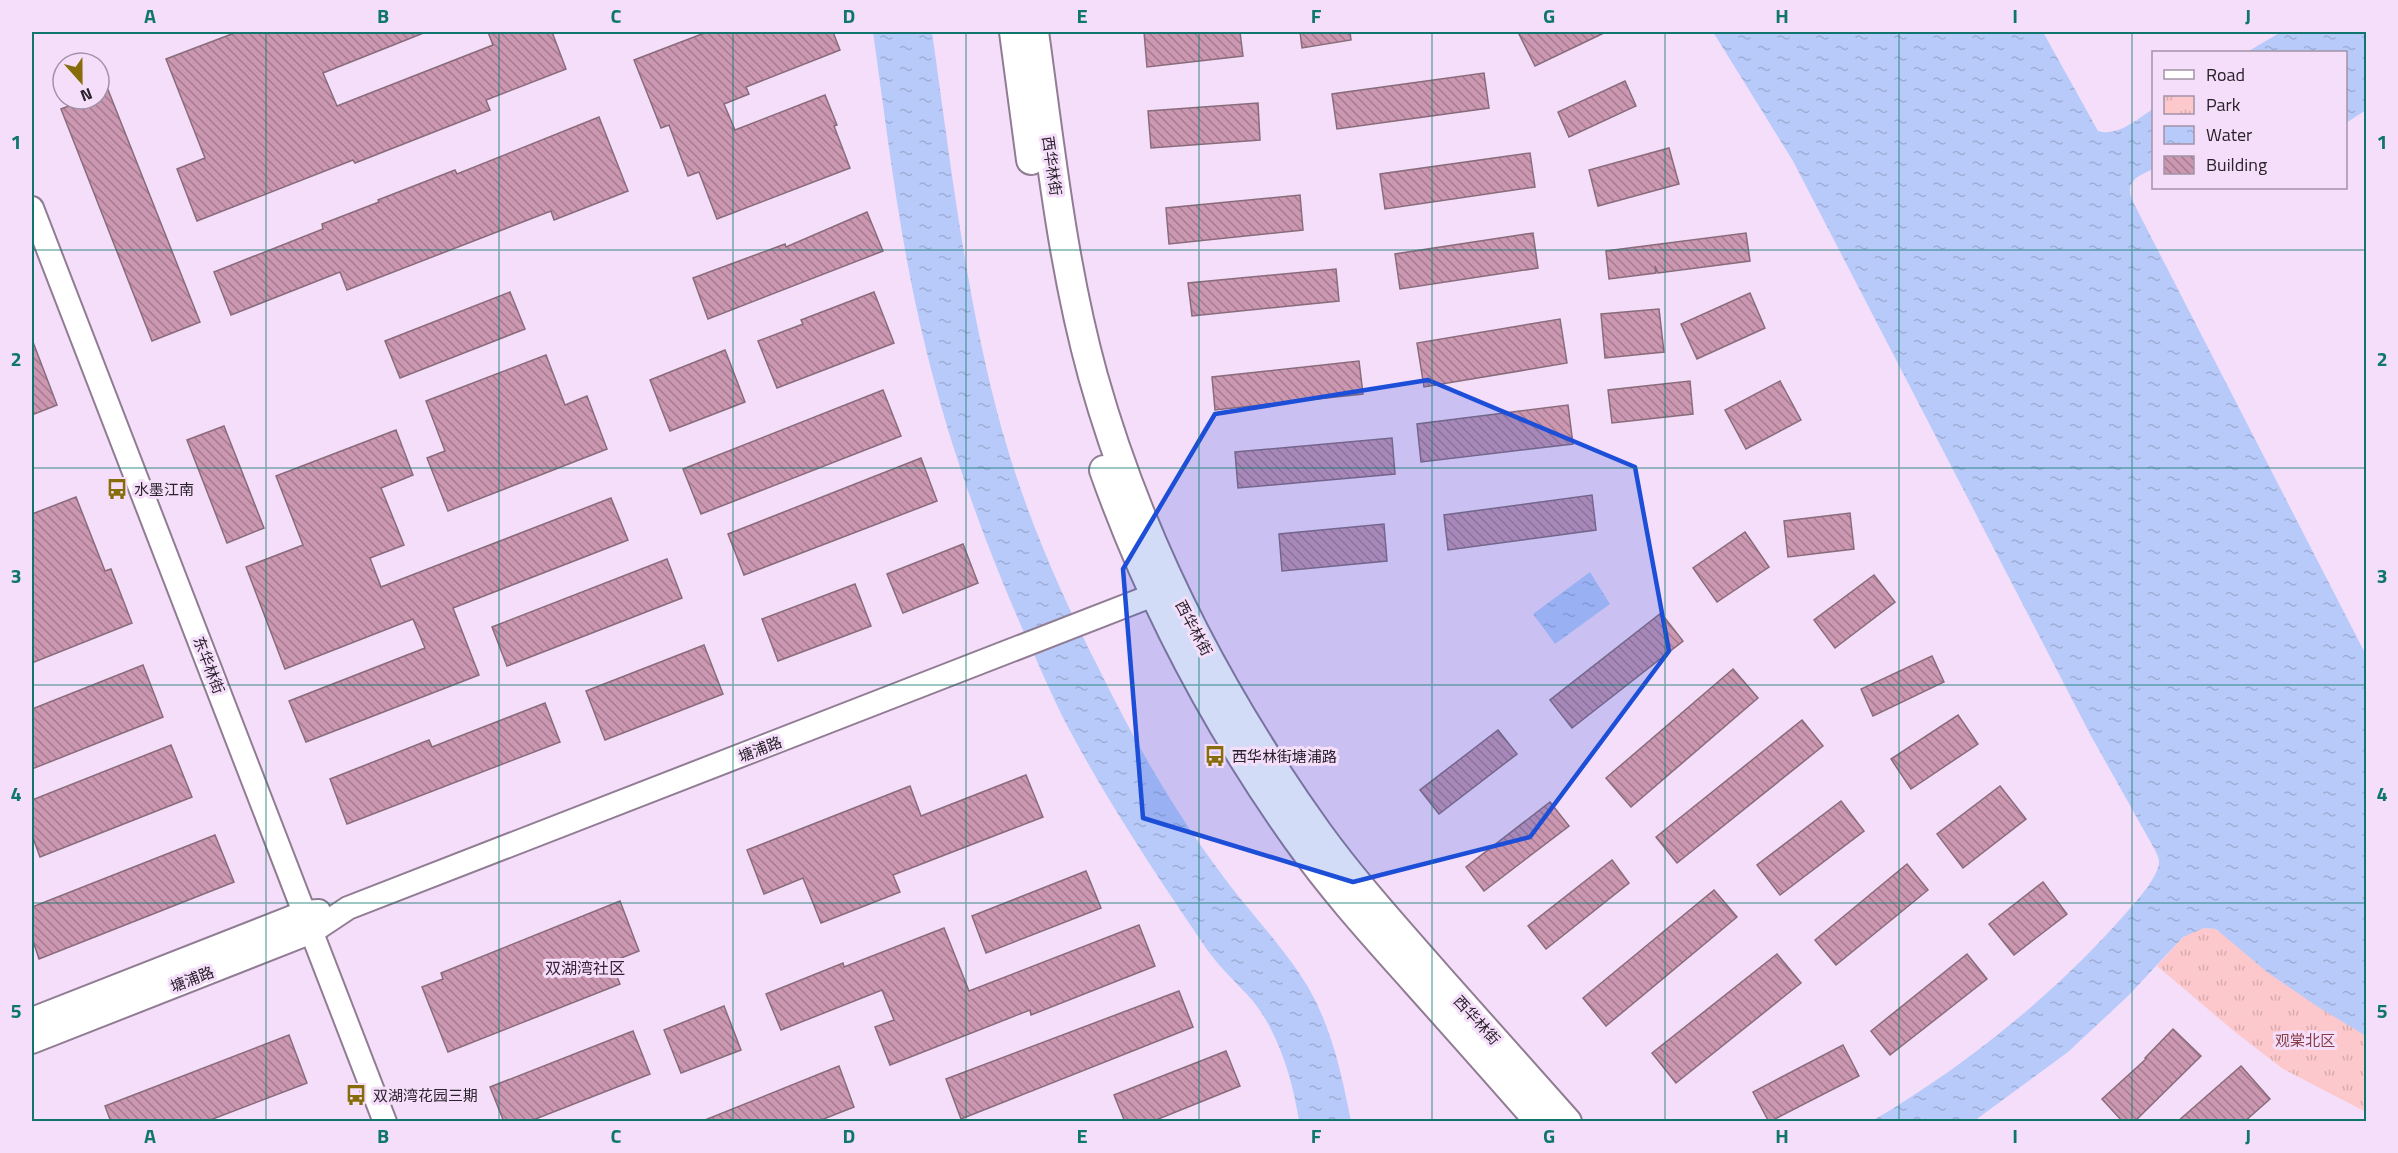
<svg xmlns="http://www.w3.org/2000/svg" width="2398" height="1153" viewBox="0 0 2398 1153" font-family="'Titillium Web','Noto Sans SC',sans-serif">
	<defs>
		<pattern id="park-tufts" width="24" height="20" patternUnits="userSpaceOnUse" patternTransform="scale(1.5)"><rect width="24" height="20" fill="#fcc8cc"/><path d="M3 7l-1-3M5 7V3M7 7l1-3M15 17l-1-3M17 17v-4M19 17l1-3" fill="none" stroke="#d8acaf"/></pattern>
		<pattern id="water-ripples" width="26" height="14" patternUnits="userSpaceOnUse" patternTransform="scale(1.5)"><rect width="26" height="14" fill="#b8cafa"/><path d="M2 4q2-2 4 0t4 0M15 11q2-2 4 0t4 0" fill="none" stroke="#9eadd6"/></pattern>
		<pattern id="building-back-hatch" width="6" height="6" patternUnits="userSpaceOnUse" patternTransform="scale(1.5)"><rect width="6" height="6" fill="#cb97b1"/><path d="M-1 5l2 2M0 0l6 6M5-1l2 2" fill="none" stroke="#a57b90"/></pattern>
	</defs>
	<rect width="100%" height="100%" fill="#f5def9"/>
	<path fill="url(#park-tufts)" d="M2204,928l12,1 150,107v76l-83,-43 -48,-37 -78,-66 28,-31z"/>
	<g fill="url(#water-ripples)">
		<path d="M873,32h59c19,133 34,268 70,398 24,85 59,165 99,243 33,67 71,134 116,195 26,37 59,70 84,108 29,43 40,95 50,145h-52c-6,-40 -20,-88 -47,-121 -14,-16 -31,-31 -44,-49 -49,-72 -98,-145 -139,-222 -16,-30 -29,-62 -43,-92 -41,-93 -76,-189 -100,-288 -26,-104 -38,-211 -53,-317z"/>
		<path d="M1713,32h330l55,99c20,6 39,-12 55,-22v60c-14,7 -27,11 -22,29l235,457v381l-51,-31 -48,-33 -51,-43 -12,-1 -21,9 -55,59 -60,56 -94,69h-102c94,-55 183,-127 255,-209 9,-10 31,-35 32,-49 0,-5 -2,-9 -4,-13l-65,-116 -297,-573z"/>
		<path d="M2281,32h85v78l-20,13v-71h-99z"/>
		<path d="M1590,572l20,32 -55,40 -22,-30z"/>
	</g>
	<g fill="url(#building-back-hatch)" stroke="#896c7b" stroke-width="1.5">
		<path d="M237,32h189l-103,41 14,33 156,-61 -5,-13h64l14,37 -80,31 4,10 -135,53 -2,-3 -156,61 -20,-52 28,-11 -39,-99z"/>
		<path d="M707,32h126l7,18 -94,37 3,7 -25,10 11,26 90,-35 12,30 -3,1 16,42 -133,51 -18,-47 -11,4 -19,-51 -8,3 -27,-68z"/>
		<path d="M1144,32h96l3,24 -96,11z"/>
		<path d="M1300,32h50l1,8 -49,8z"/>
		<path d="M1518,32h88l-71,34z"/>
		<path d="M99,67l101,255 -48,19 -91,-232 26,-10h12z"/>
		<path d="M1484,73l5,35 -152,21 -5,-35z"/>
		<path d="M1625,81l11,25 -67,31 -11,-25z"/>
		<path d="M1258,103l2,37 -109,8 -3,-37z"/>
		<path d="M599,117l29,74 -74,29 -3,-9 -204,79 -7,-18 -109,43 -17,-43 109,-43 -1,-5 57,-22 -1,-2 77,-30 2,4z"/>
		<path d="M1669,148l10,36 -81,22 -9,-36z"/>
		<path d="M1530,153l5,34 -150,22 -5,-35z"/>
		<path d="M1300,195l3,35 -134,14 -3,-36z"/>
		<path d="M867,212l16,39 -175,68 -15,-41 92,-34 1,3z"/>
		<path d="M1533,233l5,35 -138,21 -5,-35z"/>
		<path d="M1746,233l4,28 -92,12 -3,-7 1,7 -47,6 -3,-28z"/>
		<path d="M1336,269l3,32 -147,15 -4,-33z"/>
		<path d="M510,292l15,37 -125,49 -15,-37z"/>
		<path d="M874,292l20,51 -117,45 -19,-47 45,-17 -2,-4z"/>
		<path d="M1750,293l15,35 -68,31 -16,-35z"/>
		<path d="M1659,309l5,43 -59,6 -4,-44z"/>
		<path d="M1560,319l7,44 -143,24 -7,-44z"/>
		<path d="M33,342l24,63 -25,10v-72z"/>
		<path d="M725,350l20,52 -75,29 -20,-51z"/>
		<path d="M546,355l19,50 22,-9 20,53 -159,62 -21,-53 18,-7 -19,-50z"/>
		<path d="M1359,361l4,33 -148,16 -3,-33z"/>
		<path d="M1690,381l3,33 -81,9 -4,-33z"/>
		<path d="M1780,381l21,39 -55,29 -21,-39z"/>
		<path d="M883,390l18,46 -200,78 -18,-45z"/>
		<path d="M1568,405l5,39 -152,18 -4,-38z"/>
		<path d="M224,426l40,102 -37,15 -40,-103z"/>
		<path d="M396,430l17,45 -32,13 23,57 -34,13 11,29 230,-89 17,42 -175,68 26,67 -173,67 -17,-41 136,-53 -12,-29 -128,50 -39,-102 57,-22 -27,-69z"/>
		<path d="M1392,438l3,36 -157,14 -3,-36z"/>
		<path d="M921,458l16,43 -193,74 -16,-41z"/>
		<path d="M1592,495l4,35 -148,20 -4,-35z"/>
		<path d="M76,497l29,74 6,-2 21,54 -100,40v-149z"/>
		<path d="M1850,513l4,36 -66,8 -4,-36z"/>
		<path d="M1384,524l3,37 -105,10 -3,-37z"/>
		<path d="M1745,532l24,35 -52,35 -24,-34z"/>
		<path d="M963,544l15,39 -75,30 -16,-39z"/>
		<path d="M667,559l15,39 -175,68 -15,-39z"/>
		<path d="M1874,575l21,27 -60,46 -21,-28z"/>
		<path d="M855,584l16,42 -93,35 -16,-42z"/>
		<path d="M1661,613l22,28 -111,87 -22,-28z"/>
		<path d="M704,645l19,49 -118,46 -19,-49z"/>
		<path d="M1932,656l12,26 -71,34 -12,-27z"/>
		<path d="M143,665l20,52 -131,52v-60z"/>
		<path d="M1733,669l25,29 -127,109 -25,-29z"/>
		<path d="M545,703l15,39 -213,82 -17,-45 99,-39 3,7z"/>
		<path d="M1958,715l20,29 -67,45 -20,-30z"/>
		<path d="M1802,720l21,26 -146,117 -21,-26z"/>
		<path d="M1498,730l19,24 -78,60 -19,-24z"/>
		<path d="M171,745l21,52 -152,60 -8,-22v-35z"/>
		<path d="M1026,775l17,42 -150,58 7,17 -79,31 -18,-45 -39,16 -17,-44 163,-64 11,30z"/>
		<path d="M2000,786l26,33 -63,49 -26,-34z"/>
		<path d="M1841,801l23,30 -84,64 -23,-30z"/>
		<path d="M1550,802l19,24 -85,65 -18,-24z"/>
		<path d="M215,835l19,47 -195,77 -7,-21v-31z"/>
		<path d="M1612,860l17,23 -83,66 -18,-23z"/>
		<path d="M1907,864l21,26 -92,75 -21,-25z"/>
		<path d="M1086,871l15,37 -115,45 -14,-37z"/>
		<path d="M2043,882l24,32 -53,41 -25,-31z"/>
		<path d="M1714,890l23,27 -131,109 -23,-28z"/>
		<path d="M620,901l19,50 -28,11 9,22 -172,68 -26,-65 21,-8 -2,-6z"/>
		<path d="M1139,925l16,41 -124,49 -1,-5 -140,55 -15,-38 19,-7 -12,-30 -101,40 -15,-36 77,-31 1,4 100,-39 25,63z"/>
		<path d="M1777,954l24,29 -125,100 -24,-30z"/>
		<path d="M1967,954l20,25 -97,76 -19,-24z"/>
		<path d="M1179,991l14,36 -232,92 -15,-40z"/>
		<path d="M724,1006l17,44 -60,23 -17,-43z"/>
		<path d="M2173,1029l28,27 -67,66h-11l-21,-23 44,-40 -1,-1z"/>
		<path d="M633,1031l17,43 -122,48h-24l-14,-35z"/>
		<path d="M289,1035l18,48 -102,39h-94l-6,-16z"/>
		<path d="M1843,1045l16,31 -90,46 -16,-30z"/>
		<path d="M1226,1051l14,35 -89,36h-26l-11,-27z"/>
		<path d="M839,1066l15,41 -38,15h-116z"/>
		<path d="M2241,1066l29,33 -26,23h-67z"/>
	</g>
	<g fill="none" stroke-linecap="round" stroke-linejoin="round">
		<defs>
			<g id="minor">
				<path d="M32,208l353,914"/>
				<path d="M32,1019l273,-107 14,-1"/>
				<path d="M32,1042l280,-110 36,-24 821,-319"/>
			</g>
			<g id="major">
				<path d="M1014,32l17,128"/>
				<path d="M1034,32c16,115 28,232 59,344 46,164 126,319 225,457 37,51 79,97 120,144 43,48 86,96 129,145"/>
				<path d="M1104,470c47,132 112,255 193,369 36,51 78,97 119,143 42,47 83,93 124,140"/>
			</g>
		</defs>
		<use href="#minor" stroke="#907c93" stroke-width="26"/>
		<use href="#major" stroke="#907c93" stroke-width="32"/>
		<use href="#minor" stroke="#fff" stroke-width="22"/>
		<use href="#major" stroke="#fff" stroke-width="28"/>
	</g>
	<path fill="#1d4ed8" fill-opacity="0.2" stroke="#1d4ed8" stroke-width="4.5" stroke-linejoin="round" d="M1428,380l207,87 34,184 -139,186 -177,45 -210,-64 -20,-249 92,-155z"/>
	<path fill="none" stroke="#0f766e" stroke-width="1.5" stroke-opacity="0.55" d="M266,32v1090M499,32v1090M733,32v1090M966,32v1090M1199,32v1090M1432,32v1090M1665,32v1090M1899,32v1090M2132,32v1090M32,250h2334M32,468h2334M32,685h2334M32,903h2334"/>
	<defs>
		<symbol id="bus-bare" viewBox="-9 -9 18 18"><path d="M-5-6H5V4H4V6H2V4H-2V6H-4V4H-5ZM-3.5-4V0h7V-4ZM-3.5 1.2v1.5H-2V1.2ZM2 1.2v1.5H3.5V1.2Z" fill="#866d0a" stroke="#f5def9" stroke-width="2.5" paint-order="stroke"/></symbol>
	</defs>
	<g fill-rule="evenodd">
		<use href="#bus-bare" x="102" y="474" width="30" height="30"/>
		<use href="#bus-bare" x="1200" y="741" width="30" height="30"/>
		<use href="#bus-bare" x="341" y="1080" width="30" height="30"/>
	</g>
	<g text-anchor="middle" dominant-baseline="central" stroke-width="6" stroke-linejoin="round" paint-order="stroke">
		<g font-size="15" fill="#29212b" stroke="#f5def9">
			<text transform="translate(1052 166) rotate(82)">西华林街</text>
			<text transform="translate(1194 628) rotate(62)">西华林街</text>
			<text transform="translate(209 665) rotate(69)">东华林街</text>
			<text transform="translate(760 749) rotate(-21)">塘浦路</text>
			<text transform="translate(192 979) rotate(-21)">塘浦路</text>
			<text transform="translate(1477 1020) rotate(48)">西华林街</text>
		</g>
		<g font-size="15" fill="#29212b" stroke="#f5def9" text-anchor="start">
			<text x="134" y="489">水墨江南</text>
			<text x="1232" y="756">西华林街塘浦路</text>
			<text x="373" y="1095">双湖湾花园三期</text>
		</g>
		<g font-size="15" fill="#853d46" stroke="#f5def9">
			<text x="2305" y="1040">观棠北区</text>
		</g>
		<g font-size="16" fill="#342337" stroke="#f5def9">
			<text x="585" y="968">双湖湾社区</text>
		</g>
	</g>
	<rect width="2398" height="1153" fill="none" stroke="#f5def9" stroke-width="66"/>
	<rect x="2152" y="51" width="195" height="138" fill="#f5def9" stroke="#a392a7" stroke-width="1.5"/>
	<rect x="2164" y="70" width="30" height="9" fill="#ffffff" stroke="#a392a7" stroke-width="1.5"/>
	<text x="2206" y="81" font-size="18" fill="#29212b">Road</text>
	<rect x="2164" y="96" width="30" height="18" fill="url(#park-tufts)" stroke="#a392a7" stroke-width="1.5"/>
	<text x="2206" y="111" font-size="18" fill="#29212b">Park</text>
	<rect x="2164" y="126" width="30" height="18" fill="url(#water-ripples)" stroke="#a392a7" stroke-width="1.5"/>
	<text x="2206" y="141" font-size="18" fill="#29212b">Water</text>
	<rect x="2164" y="156" width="30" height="18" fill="url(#building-back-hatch)" stroke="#a392a7" stroke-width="1.5"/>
	<text x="2206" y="171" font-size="18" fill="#29212b">Building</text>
	<g transform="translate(81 81) rotate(159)"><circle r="28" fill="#f5def9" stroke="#a392a7" stroke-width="1.5"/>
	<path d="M0-4.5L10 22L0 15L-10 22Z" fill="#866d0a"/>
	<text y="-9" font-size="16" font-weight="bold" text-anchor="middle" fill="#29212b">N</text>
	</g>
	<rect x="33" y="33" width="2332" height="1087" fill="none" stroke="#0f766e" stroke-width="2"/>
	<g font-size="20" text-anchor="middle" font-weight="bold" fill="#0f766e">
		<text x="150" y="23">A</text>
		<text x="383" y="23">B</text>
		<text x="616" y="23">C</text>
		<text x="849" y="23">D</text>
		<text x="1082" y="23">E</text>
		<text x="1316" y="23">F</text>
		<text x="1549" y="23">G</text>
		<text x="1782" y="23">H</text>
		<text x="2015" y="23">I</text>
		<text x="2248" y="23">J</text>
		<text x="16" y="149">1</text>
		<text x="2382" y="149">1</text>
		<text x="16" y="366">2</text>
		<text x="2382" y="366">2</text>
		<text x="16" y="583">3</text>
		<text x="2382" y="583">3</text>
		<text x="16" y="801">4</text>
		<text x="2382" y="801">4</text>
		<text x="16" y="1018">5</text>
		<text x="2382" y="1018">5</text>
		<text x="150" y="1143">A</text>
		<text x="383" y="1143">B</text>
		<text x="616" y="1143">C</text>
		<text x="849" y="1143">D</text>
		<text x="1082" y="1143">E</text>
		<text x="1316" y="1143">F</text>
		<text x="1549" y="1143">G</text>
		<text x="1782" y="1143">H</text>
		<text x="2015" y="1143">I</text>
		<text x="2248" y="1143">J</text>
	</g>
</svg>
